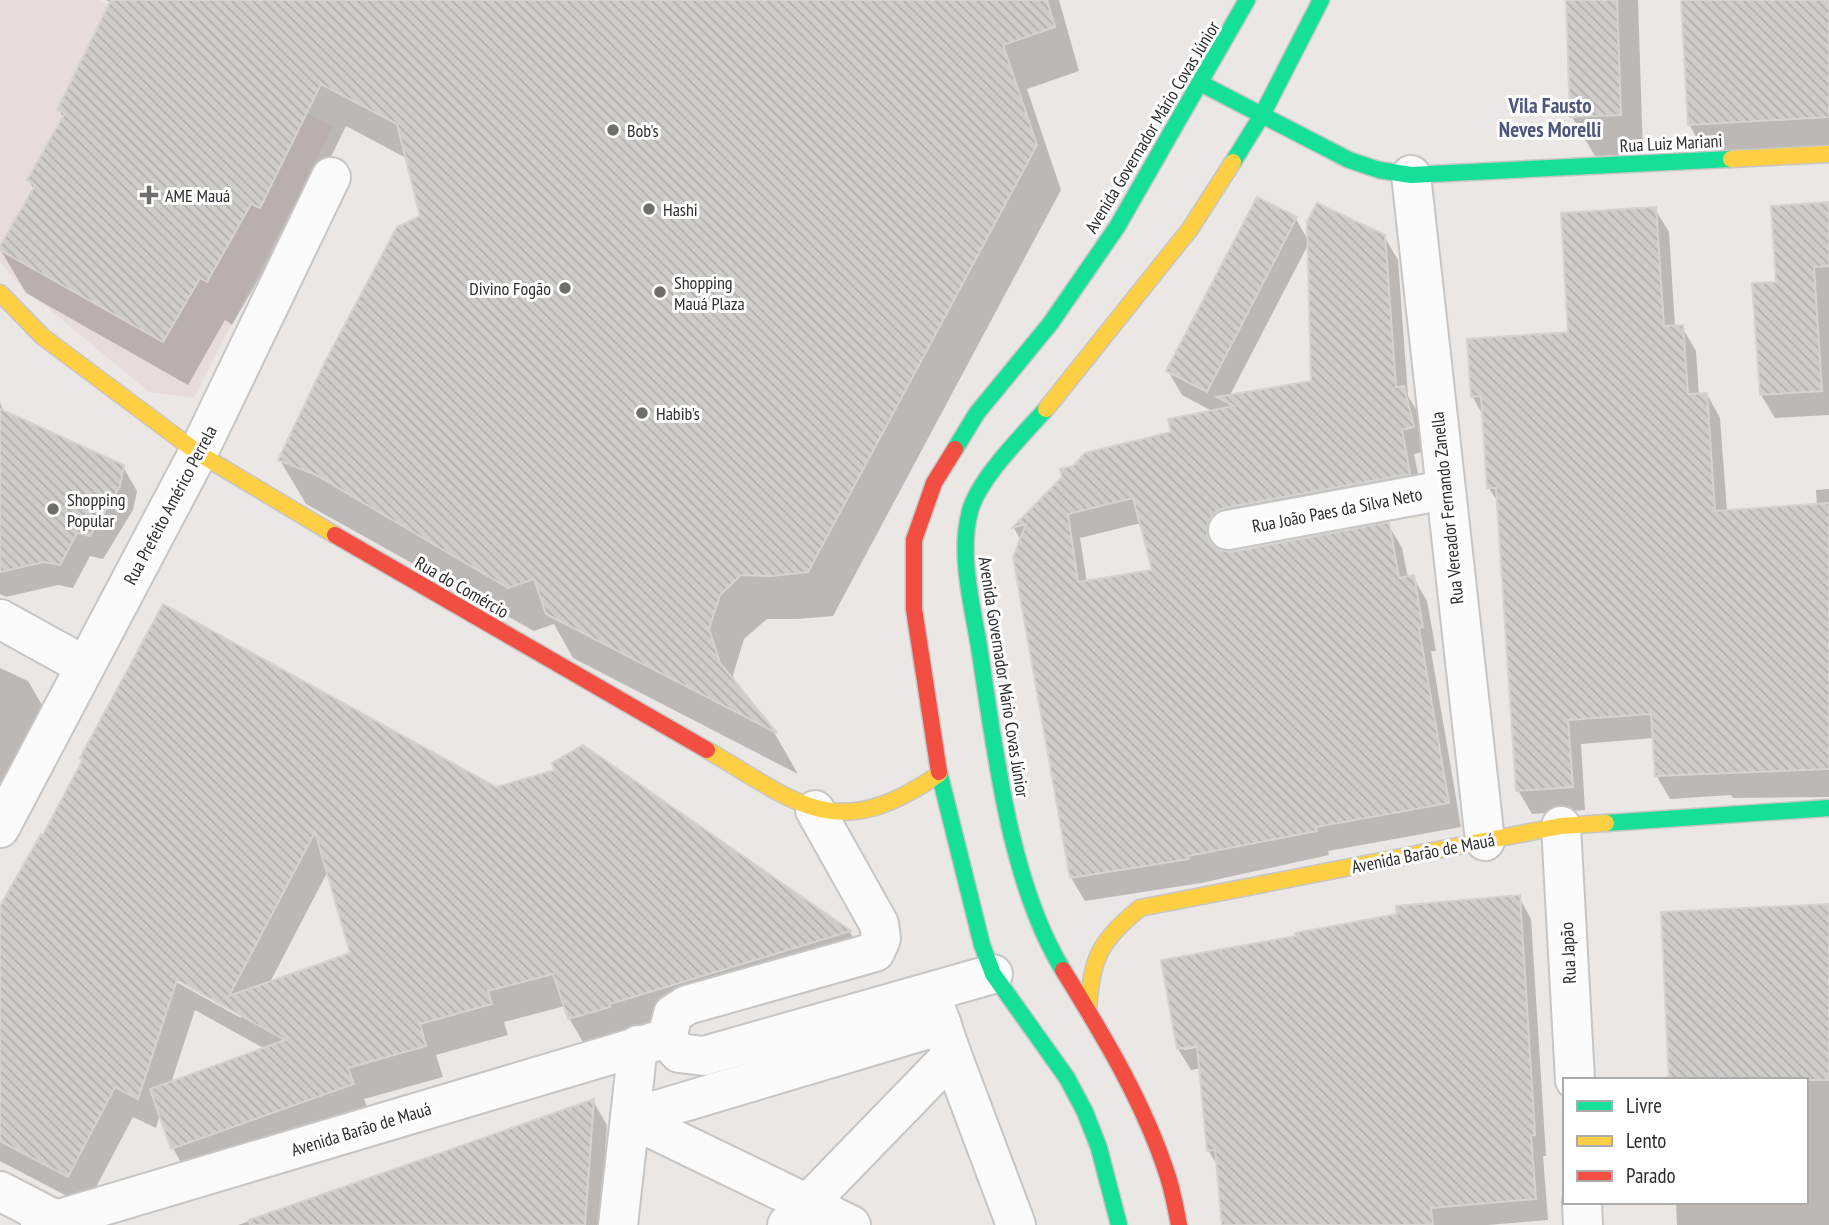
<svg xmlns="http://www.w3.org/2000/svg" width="1829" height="1225" viewBox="0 0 1829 1225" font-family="'PT Sans Narrow',sans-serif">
	<defs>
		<pattern id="building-back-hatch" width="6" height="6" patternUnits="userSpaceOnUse" patternTransform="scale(1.75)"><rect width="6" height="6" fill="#cfcdca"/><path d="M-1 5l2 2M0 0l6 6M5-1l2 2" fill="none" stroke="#b2b0ae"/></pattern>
	</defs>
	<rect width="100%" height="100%" fill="#eae7e4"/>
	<path fill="#e8dbdb" d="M0,0h100l233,127 -139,271 -45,-6 -129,-107 -20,-23z"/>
	<g fill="#0003" fill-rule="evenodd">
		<path d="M106,0h953l20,71 -52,18 34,101 -228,426 -36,3h-30l-23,20 -11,36 4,13 38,46 23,40 -225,-116 -19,-34 -20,7 -228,-127 -26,-44 142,-243 -14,-58 -62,-33 -61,125 -8,-4 -45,78 -7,-5 -37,65 -162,-92 -26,-44 34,-59 -5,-10 35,-62 -5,-8 52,-107z"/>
		<path d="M1567,0h71l5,154 -48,2 -23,-39z"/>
		<path d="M1683,0h146v150l-122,6 -18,-32z"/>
		<path d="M1829,204v211l-54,3 -14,-23 17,-112z"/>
		<path d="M1655,209l14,23 6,95h7l14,24 3,44 8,-1 13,24 7,94 90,-6 -1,-16 13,-1v308l-96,1 -2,-3 -61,4 -14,-24 -2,-37 -73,6 4,66 -53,4 -14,-24 -19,-286 -10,-16 -5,-71 -12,-21 98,-62z"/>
		<path d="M1296,219l13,23 75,-6 14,24 10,136 9,15 10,40 -13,3 9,44 -203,48v6l12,1 156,-29 14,24 6,30 5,-1 14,24 9,50h-5l30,176 -133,24 1,4 -128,28 -116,18 -14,-23 -50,-337 -7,-13 50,-51 109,-44 41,-21 -32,-17 -14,-24zM1309,243l4,139 -84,15zM1141,523l13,48 -67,12 -7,-45z"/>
		<path d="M0,402l4,11 119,54 14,24 -4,19 -30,49 -13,-3 -17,32 -15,-3 -52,12 -6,-3z"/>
		<path d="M0,668l28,13 14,24 -42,85z"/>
		<path d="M583,747l267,185 17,30 -280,87 -18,-31 -4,-12 -61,16 4,13 -72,20 7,22 -79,22 6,16 -180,64 -17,-31 -13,-34 -4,14 -23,-11 -47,89 -86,-45v-249l43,-74 41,-77 -2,-3 414,31 61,-18zM328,871l24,83 -83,30zM170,975l71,39v4l-72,-40zM195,1010l70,39 -94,34z"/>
		<path d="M1519,897l12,22 15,237h-3l5,64 -60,5h-264l-5,-57 -11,-18 -7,-82 -10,2 -13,-21 -15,-88 135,-24 -1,-2 102,-20 -1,-7zM1205,1043l1,3 -22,4v-4z"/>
		<path d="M1829,906v319h-152l-1,-23h130v-122z"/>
		<path d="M593,1101l14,24 -7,100h-362z"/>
	</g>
	<g fill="url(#building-back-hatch)" stroke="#d5d3d0" stroke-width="2" fill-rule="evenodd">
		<path d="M111,0h936l8,27 -52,18 34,100 -229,427 -37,4 -30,-1 -21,20 -11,34 11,34 57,70 -231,-119 -12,-35 -26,9 -192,-113 -38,-15 49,-102 70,-131 23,-11 -23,-92 -76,-40 -61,124 -9,-4 -44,78 -7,-4 -37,64 -163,-92v-4l35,-61 -8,-5 38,-67 -8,-3z"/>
		<path d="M1566,0h51l4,115 -51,2z"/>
		<path d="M1681,0h148v117l-141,8z"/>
		<path d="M1257,197l40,20 -90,175 -41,-21z"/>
		<path d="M1829,202v64l-15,1 8,124 -62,4 -8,-112 24,-1 -5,-76z"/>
		<path d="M1317,203l68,32 11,152 8,-1 10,41 -12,3 8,44 -186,34 -10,5 -6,9 -1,13 5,10 8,5 12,2 157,-30 10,56 15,-3 9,52 -4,1 30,175 -133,24 1,4 -129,25 1,3 -119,19 -57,-321 13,-33 -14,4 50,-51 -2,-8 13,-3 12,-13 86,-21 -3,-13 66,-13 -17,-9 94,-16 -4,-159zM1133,498l19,72 -74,12 -10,-68z"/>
		<path d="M1656,207l8,119 19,-1 5,69 19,-1 8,118 114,-8v266l-174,7 -4,-62 -83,6 5,67 -57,4 -20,-303h-9l-6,-92 -10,1 -4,-58 101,-7 -7,-119z"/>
		<path d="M0,409l124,56 -4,21 -30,50 -13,-3 -17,32 -16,-3 -44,10z"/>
		<path d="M163,604l333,183 59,-17 -3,-7 31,-18 268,186 -241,73v3l-42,12 -15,-45 -65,17 4,13 -72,20 6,22 -78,22 6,16 -183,65 -21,-60 135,-49 -108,-60 -39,119 -23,-12 -47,90 -68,-36v-235l41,-72 2,1 40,-76 -3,-1zM315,832l35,121 -121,43z"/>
		<path d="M1520,895l15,240h-4l5,64 -105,9 2,17h-211l-7,-75 -8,1 -10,-105 -20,3 -16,-89 135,-24 -1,-3 102,-19 -1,-8z"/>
		<path d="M1829,904v176h-160l-8,-168z"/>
		<path d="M594,1099l-9,126h-335l-1,-5z"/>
	</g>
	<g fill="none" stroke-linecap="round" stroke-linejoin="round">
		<defs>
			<g id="street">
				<path d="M1411,175l74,666"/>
				<path d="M1228,530l217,-40"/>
				<path d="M0,619l85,47"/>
				<path d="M815,810l64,114 2,15 -6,13 -188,53 -14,9 -6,24 12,15 25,3 289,-82"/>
				<path d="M1561,826l14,254"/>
				<path d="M0,828l198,-375 133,-276"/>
				<path d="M952,1055l64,170"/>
				<path d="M630,1118l312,-93"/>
				<path d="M630,1118l221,107"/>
				<path d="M0,1191l56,29 -16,5"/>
				<path d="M1582,1202l1,23"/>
				<path d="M56,1220l611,-182"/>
				<path d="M618,1225l20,-180"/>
				<path d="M787,1225l165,-170 -19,-55"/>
			</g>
			<g id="fast">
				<path d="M1200,83l149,77 30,10 32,5 320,-16"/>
				<path d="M1233,162l29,-47 59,-115"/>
				<path d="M1046,409c-23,26 -67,69 -76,102 -12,45 3,96 10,142 15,98 30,231 83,317"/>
				<path d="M955,449l22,-36 73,-89 67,-97 130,-227"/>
				<path d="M939,772l43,173 11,29 74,104 18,34 14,36 20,77"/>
				<path d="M1606,823l223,-15"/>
			</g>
			<g id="slow">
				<path d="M1731,159l98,-5"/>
				<path d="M0,293l43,44 155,116 137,82"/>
				<path d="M1046,409l144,-180 43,-67"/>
				<path d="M707,750c93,54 129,95 232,24"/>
				<path d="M1088,1010c4,-53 11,-68 52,-102l421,-82 45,-3"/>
			</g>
			<g id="jam">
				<path d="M335,535l372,215"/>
				<path d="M939,772l-25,-163v-69l20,-57 21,-34"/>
				<path d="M1063,970c40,65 82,134 105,207 5,16 8,32 11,48"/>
			</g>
		</defs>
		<use href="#street" stroke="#c6c6c6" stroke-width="42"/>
		<use href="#fast" stroke="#c6c6c6" stroke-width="19"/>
		<use href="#slow" stroke="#c6c6c6" stroke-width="19"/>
		<use href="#jam" stroke="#c6c6c6" stroke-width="19"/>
		<use href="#street" stroke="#fcfbfb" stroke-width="38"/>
		<use href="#fast" stroke="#16e098" stroke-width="16"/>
		<use href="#slow" stroke="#ffcf43" stroke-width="16"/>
		<use href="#jam" stroke="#f24e42" stroke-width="16"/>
	</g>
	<g fill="#6f6e6d" stroke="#fff" stroke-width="2.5">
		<circle cx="613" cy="130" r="7"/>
		<path d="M145.5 184.5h7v7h7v7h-7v7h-7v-7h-7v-7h7z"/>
		<circle cx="649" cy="209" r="7"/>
		<circle cx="565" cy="288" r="7"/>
		<circle cx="660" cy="292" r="7"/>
		<circle cx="642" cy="413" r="7"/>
		<circle cx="53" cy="509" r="7"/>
	</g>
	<g text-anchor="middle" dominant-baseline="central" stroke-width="6" stroke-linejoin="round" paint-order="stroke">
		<g font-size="18" fill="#2d2d2d" stroke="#fff">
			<text transform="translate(1152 127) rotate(-59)">Avenida Governador Mário Covas Júnior</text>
			<text transform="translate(1671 143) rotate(-3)">Rua Luiz Mariani</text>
			<text transform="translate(170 505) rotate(-62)">Rua Prefeito Américo Perrela</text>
			<text transform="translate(1447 508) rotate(-96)">Rua Vereador Fernando Zanella</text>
			<text transform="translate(1337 510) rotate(-11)">Rua João Paes da Silva Neto</text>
			<text transform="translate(462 587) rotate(30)">Rua do Comércio</text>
			<text transform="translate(1004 677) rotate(81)">Avenida Governador Mário Covas Júnior</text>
			<text transform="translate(1423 853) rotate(-11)">Avenida Barão de Mauá</text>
			<text transform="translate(1568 953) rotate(-93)">Rua Japão</text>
			<text transform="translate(361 1129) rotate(-17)">Avenida Barão de Mauá</text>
		</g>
		<g font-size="18" fill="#2d2d2d" stroke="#fff" text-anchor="start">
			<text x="627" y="130">Bob's</text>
			<text x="165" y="195">AME Mauá</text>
			<text x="663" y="209">Hashi</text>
			<text x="674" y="282">Shopping<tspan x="674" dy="21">Mauá Plaza</tspan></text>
			<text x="551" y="288" text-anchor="end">Divino Fogão</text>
			<text x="656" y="413">Habib's</text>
			<text x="67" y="499">Shopping<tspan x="67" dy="21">Popular</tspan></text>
		</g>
		<g font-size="21" font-weight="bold" fill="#4d577e" stroke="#fff">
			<text x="1550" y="105">Vila Fausto<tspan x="1550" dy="24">Neves Morelli</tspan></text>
		</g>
	</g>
	<rect x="1563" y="1078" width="245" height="126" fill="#ffffff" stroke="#ababab" stroke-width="2"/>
	<rect x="1577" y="1101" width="35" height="10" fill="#16e098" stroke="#ababab" stroke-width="2"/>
	<text x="1626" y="1113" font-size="21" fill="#2d2d2d">Livre</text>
	<rect x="1577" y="1136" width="35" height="10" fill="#ffcf43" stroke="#ababab" stroke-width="2"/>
	<text x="1626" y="1148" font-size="21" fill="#2d2d2d">Lento</text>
	<rect x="1577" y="1171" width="35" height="10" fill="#f24e42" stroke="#ababab" stroke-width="2"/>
	<text x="1626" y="1183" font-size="21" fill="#2d2d2d">Parado</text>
</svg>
